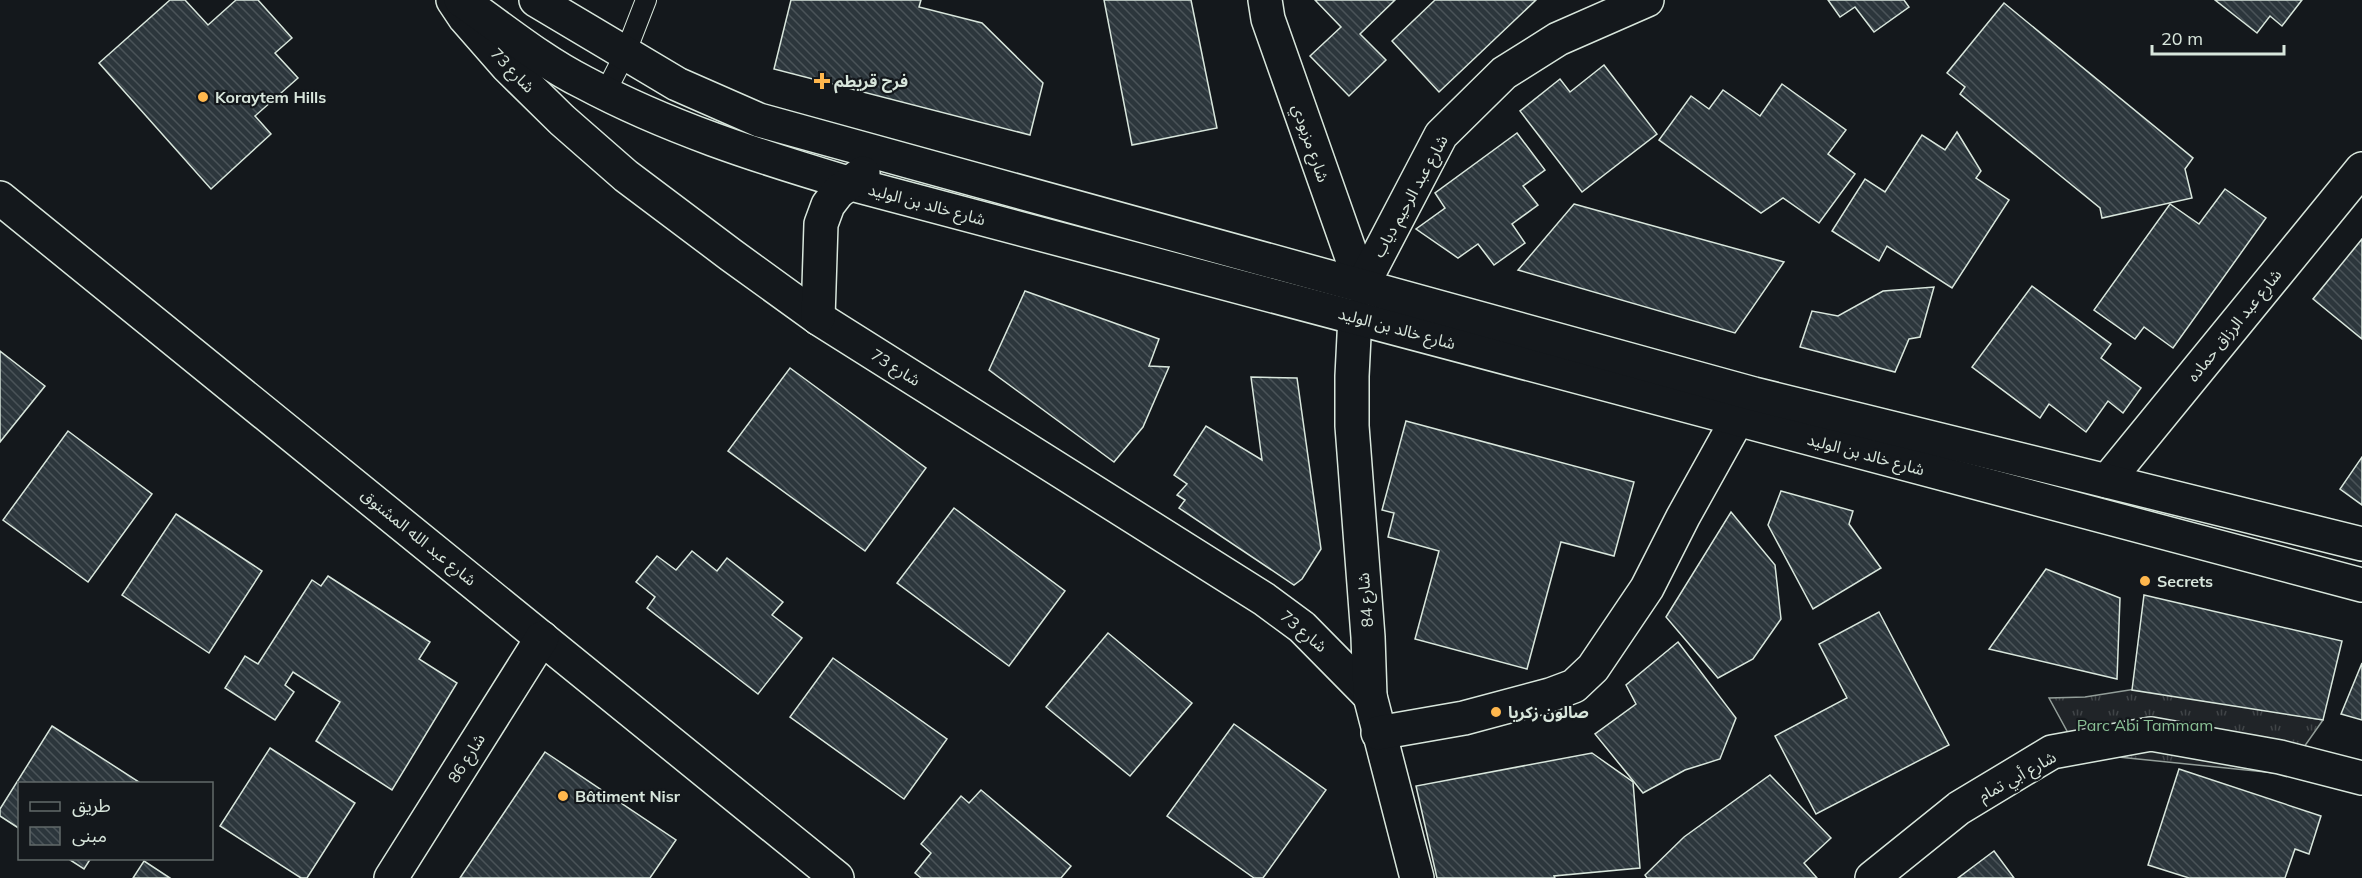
<svg xmlns="http://www.w3.org/2000/svg" width="2362" height="878" viewBox="0 0 2362 878" font-family="Mulish,'Noto Sans Arabic',sans-serif">
	<defs>
		<pattern id="grass-tufts" width="24" height="20" patternUnits="userSpaceOnUse" patternTransform="scale(1.5)"><rect width="24" height="20" fill="#202428"/><path d="M3 7l-1-3M5 7V3M7 7l1-3M15 17l-1-3M17 17v-4M19 17l1-3" fill="none" stroke="#404447"/></pattern>
		<pattern id="building-back-hatch" width="6" height="6" patternUnits="userSpaceOnUse" patternTransform="scale(1.5)"><rect width="6" height="6" fill="#2c363c"/><path d="M-1 5l2 2M0 0l6 6M5-1l2 2" fill="none" stroke="#4a5358"/></pattern>
	</defs>
	<rect width="100%" height="100%" fill="#14181c"/>
	<path fill="url(#grass-tufts)" stroke="#939e99" stroke-width="1.5" d="M2142,688l181,32 -38,54 -206,-21 -30,-55 36,-1z"/>
	<g fill="url(#building-back-hatch)" stroke="#d8e6dc" stroke-width="1.5">
		<path d="M170,0h15l23,25 28,-25h22l34,38 -17,15 23,25 -43,38 16,18 -60,55 -112,-126z"/>
		<path d="M791,0h130l-2,7 63,16 61,60 -13,52 -256,-66z"/>
		<path d="M1104,0h87l26,128 -85,17z"/>
		<path d="M1315,0h80l-35,34 26,26 -37,36 -39,-40 31,-29z"/>
		<path d="M1435,0h101l-97,92 -47,-51z"/>
		<path d="M1828,0h76l5,7 -35,25 -19,-25 -15,10z"/>
		<path d="M2215,0h87l-20,26 -12,-10 -13,17z"/>
		<path d="M2004,3l189,155 -8,11 7,29 -90,20 -2,-10 -140,-114 5,-7 -18,-14z"/>
		<path d="M1604,65l53,69 -75,58 -62,-81 40,-32 10,13z"/>
		<path d="M1782,84l64,46 -18,24 27,20 -36,49 -36,-25 -22,15 -102,-73 32,-44 18,13 14,-19 37,26z"/>
		<path d="M1957,132l24,39 -5,7 33,22 -57,88 -65,-42 -8,15 -47,-30 33,-52 20,13 37,-57 23,15z"/>
		<path d="M1517,133l28,37 -22,16 15,19 -26,19 13,19 -31,22 -16,-21 -20,14 -42,-29 29,-21 -10,-15z"/>
		<path d="M2225,189l41,29 -93,130 -29,-21 -9,12 -41,-29 76,-106 29,20z"/>
		<path d="M1574,204l210,58 -49,71 -217,-63z"/>
		<path d="M2362,239v100l-49,-40z"/>
		<path d="M2032,286l79,58 -10,14 40,30 -18,25 -15,-12 -22,31 -37,-28 -9,14 -68,-51z"/>
		<path d="M1934,287l-14,50 -11,2 -14,33 -95,-25 12,-36 26,5 45,-25z"/>
		<path d="M1025,291l134,48 -10,27 20,1 -26,60 -29,35 -125,-92z"/>
		<path d="M0,351l45,35 -45,56z"/>
		<path d="M790,368l136,100 -61,83 -137,-100z"/>
		<path d="M1251,377l46,1 24,171 -19,30 -8,6 -115,-77 6,-8 -8,-5 10,-11 -13,-9 32,-49 56,34z"/>
		<path d="M1406,421l228,61 -20,74 -53,-14 -34,127 -112,-30 24,-88 -51,-14 6,-24 -12,-3z"/>
		<path d="M68,431l84,63 -64,88 -85,-62z"/>
		<path d="M2362,457v48l-22,-16z"/>
		<path d="M1781,491l72,20 -4,13 32,44 -68,41 -45,-84z"/>
		<path d="M954,508l111,83 -56,75 -112,-83z"/>
		<path d="M1731,512l44,53 6,54 -28,40 -35,19 -52,-61z"/>
		<path d="M176,514l86,57 -53,82 -87,-58z"/>
		<path d="M692,551l25,20 10,-13 56,44 -11,13 30,23 -44,56 -111,-86 8,-11 -19,-15 21,-26 19,14z"/>
		<path d="M2046,569l74,29 -3,81 -128,-30z"/>
		<path d="M328,576l102,66 -11,17 38,24 -65,107 -76,-49 24,-39 -47,-30 -8,13 9,7 -19,28 -50,-32 20,-32 13,8 54,-84 9,6z"/>
		<path d="M2144,595l198,46 -19,79 -191,-30z"/>
		<path d="M1879,612l70,133 -133,69 -41,-78 72,-38 -28,-54z"/>
		<path d="M1108,633l84,70 -62,73 -84,-69z"/>
		<path d="M1678,642l58,76 -16,41 -35,11 -42,23 -48,-59 41,-30 -10,-19z"/>
		<path d="M833,658l114,81 -43,60 -114,-82z"/>
		<path d="M2362,663v57l-21,-6z"/>
		<path d="M1234,724l92,66 -63,88h-9l-87,-62z"/>
		<path d="M52,726l87,56 -119,2v45l-20,-13v-7z"/>
		<path d="M270,748l85,55 -48,75h-6l-81,-52z"/>
		<path d="M545,752l131,88 -26,38h-190z"/>
		<path d="M1592,753l41,29 7,86 -86,8 1,2h-118l-21,-92z"/>
		<path d="M2179,769l142,47 -12,38 -14,-5 -10,29h-96l-41,-13z"/>
		<path d="M1770,775l61,63 -27,25 13,15h-170l-2,-3 39,-38z"/>
		<path d="M981,790l90,76 -10,12h-140l-6,-5 16,-20 -10,-9 40,-48 8,7z"/>
		<path d="M1994,851l20,27h-56z"/>
		<path d="M67,858h24l-7,11z"/>
		<path d="M144,861l26,17h-37z"/>
	</g>
	<g fill="none" stroke-linecap="round" stroke-linejoin="round">
		<defs>
			<path id="service" d="M605,93l20,-39 21,-54"/>
			<g id="minor">
				<path d="M453,0l12,18 42,48 55,54 64,56 105,79 87,63 446,281 38,28 68,69"/>
				<path d="M1265,0l3,19 94,267"/>
				<path d="M0,198l837,680"/>
				<path d="M1362,286l79,-151 63,-62 54,-34 89,-39"/>
				<path d="M1355,316l-3,60v50l16,211 2,59 47,182"/>
				<path d="M1378,733l86,-15 86,-23 24,-9 19,-18 54,-80 36,-71 54,-97"/>
				<path d="M391,878l151,-240"/>
				<path d="M1872,878l87,-70 93,-56 99,-18 129,23 82,21"/>
			</g>
			<path id="tertiary" d="M2107,481l255,-312"/>
			<g id="secondary">
				<path d="M461,0c39,27 80,61 122,82 84,45 174,74 265,101l1514,402"/>
				<path d="M536,0l141,84 82,36 995,274 608,150"/>
				<path d="M818,318l3,-94 7,-19 10,-13 25,-19"/>
			</g>
		</defs>
		<use href="#service" stroke="#d8e6dc" stroke-width="22"/>
		<use href="#minor" stroke="#d8e6dc" stroke-width="36"/>
		<use href="#tertiary" stroke="#d8e6dc" stroke-width="36"/>
		<use href="#secondary" stroke="#d8e6dc" stroke-width="36"/>
		<use href="#service" stroke="#14181c" stroke-width="20"/>
		<use href="#minor" stroke="#14181c" stroke-width="33"/>
		<use href="#tertiary" stroke="#14181c" stroke-width="33"/>
		<use href="#secondary" stroke="#14181c" stroke-width="33"/>
	</g>
	<g fill="#ffb74d" stroke="#14181c" stroke-width="2">
		<path d="M819 72h6v6h6v6h-6v6h-6v-6h-6v-6h6z"/>
		<circle cx="203" cy="97" r="6"/>
		<circle cx="2145" cy="581" r="6"/>
		<circle cx="1496" cy="712" r="6"/>
		<circle cx="563" cy="796" r="6"/>
	</g>
	<g text-anchor="middle" dominant-baseline="central" stroke-width="4.5" stroke-linejoin="round" paint-order="stroke">
		<g font-size="16" fill="#d8e6dc" stroke="#14181c">
			<text transform="translate(513 70) rotate(46)">شارع 73</text>
			<text transform="translate(1311 143) rotate(71)">شارع مزبودي</text>
			<text transform="translate(1410 196) rotate(-61)">شارع عبد الرحيم دياب</text>
			<text transform="translate(927 204) rotate(15)">شارع خالد بن الوليد</text>
			<text transform="translate(2234 325) rotate(-51)">شارع عبد الرزاق حماده</text>
			<text transform="translate(1397 328) rotate(15)">شارع خالد بن الوليد</text>
			<text transform="translate(896 367) rotate(32)">شارع 73</text>
			<text transform="translate(1866 454) rotate(15)">شارع خالد بن الوليد</text>
			<text transform="translate(419 537) rotate(39)">شارع عبد الله المشنوق</text>
			<text transform="translate(1365 600) rotate(-95)">شارع 84</text>
			<text transform="translate(1304 631) rotate(40)">شارع 73</text>
			<text transform="translate(466 758) rotate(-58)">شارع 86</text>
			<text transform="translate(2017 776) rotate(-29)">شارع أبي تمام</text>
		</g>
		<g font-size="16" font-weight="bold" fill="#d8e6dc" stroke="#14181c" text-anchor="start">
			<text x="834" y="81">فرح قريطم</text>
			<text x="215" y="97">Koraytem Hills</text>
			<text x="2157" y="581">Secrets</text>
			<text x="1508" y="712">صالون زكريا</text>
			<text x="575" y="796">Bâtiment Nisr</text>
		</g>
		<g font-size="16" fill="#8ac095" stroke="#14181c">
			<text x="2145" y="725">Parc Abi Tammam</text>
		</g>
	</g>
	<rect x="18" y="782" width="195" height="78" fill="#14181c" stroke="#626a69" stroke-width="1.5"/>
	<rect x="30" y="802" width="30" height="9" fill="#14181c" stroke="#626a69" stroke-width="1.5"/>
	<text x="72" y="812" font-size="18" fill="#d8e6dc">طريق</text>
	<rect x="30" y="827" width="30" height="18" fill="url(#building-back-hatch)" stroke="#626a69" stroke-width="1.5"/>
	<text x="72" y="842" font-size="18" fill="#d8e6dc">مبنى</text>
	<path d="M2152 45v9h132v-9" fill="none" stroke="#d8e6dc" stroke-width="3"/>
	<text x="2161" y="45" font-size="18" fill="#d8e6dc" stroke="#14181c" stroke-width="4.5" paint-order="stroke">20 m</text>
</svg>
